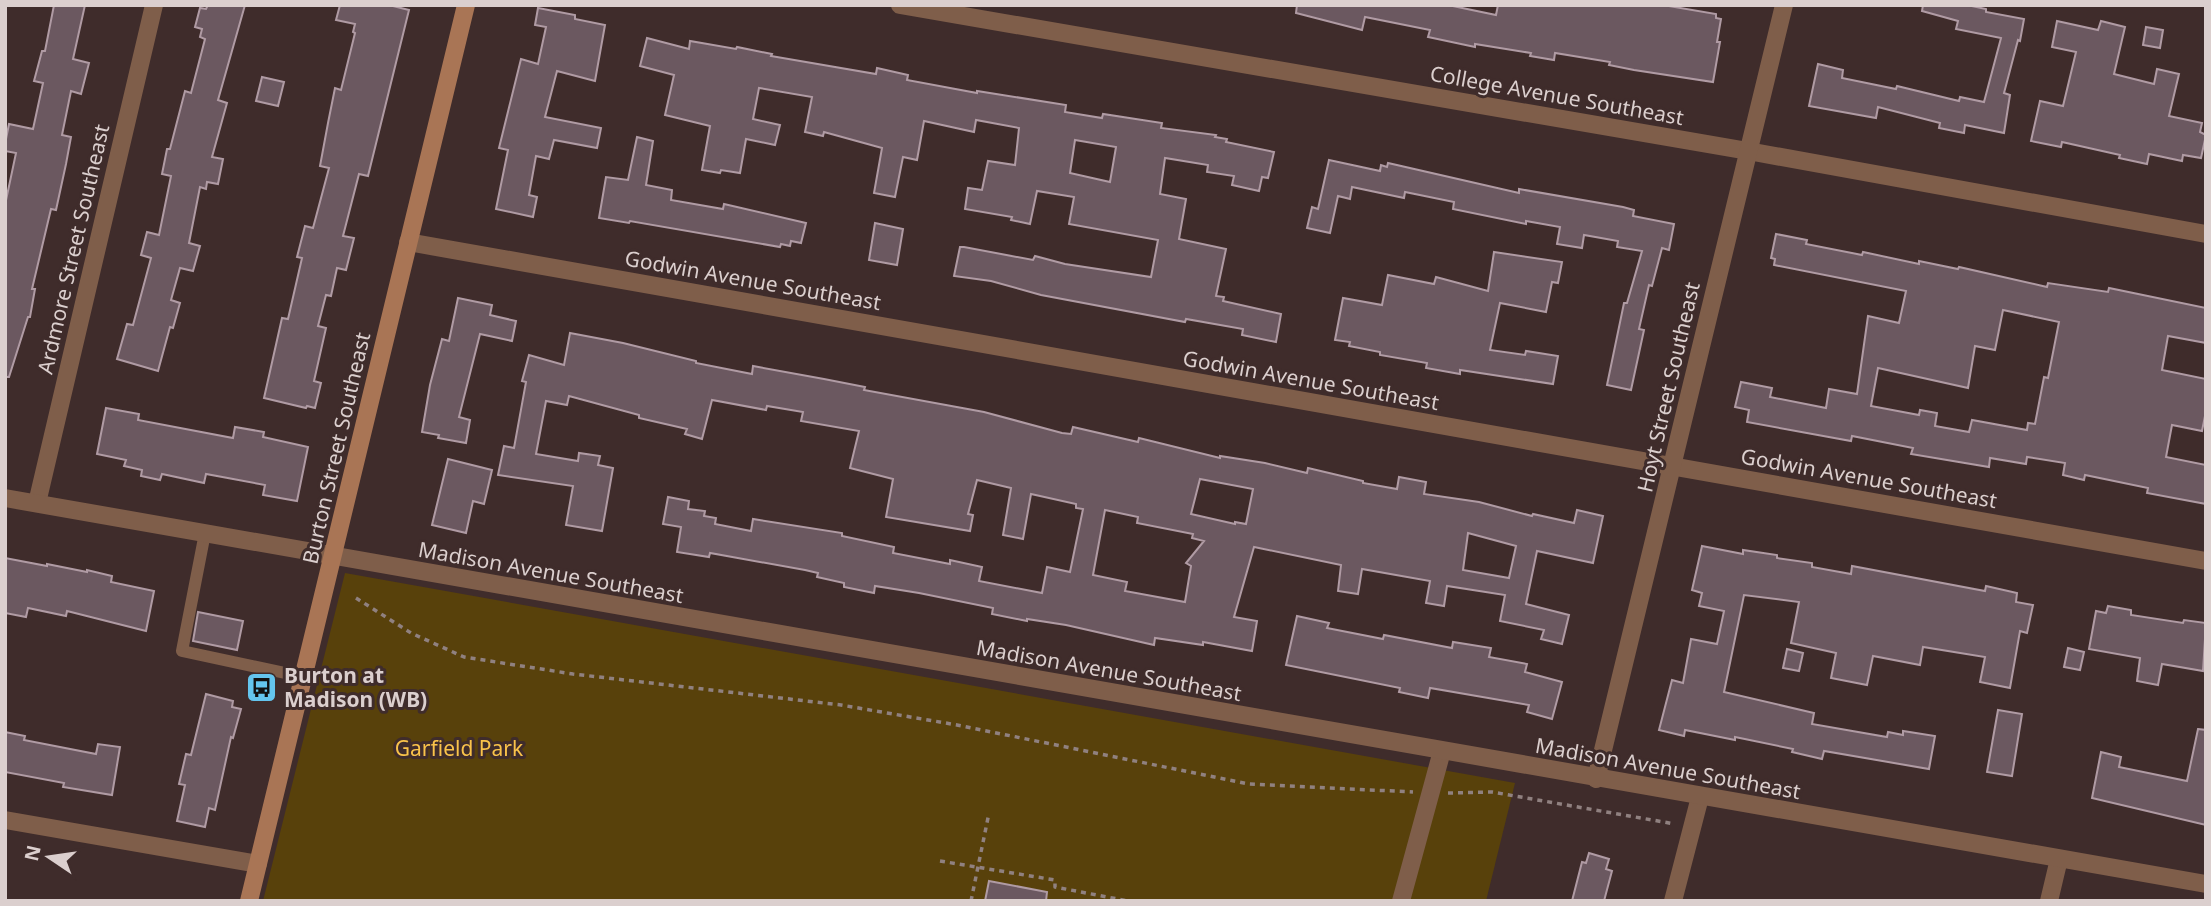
<svg xmlns="http://www.w3.org/2000/svg" width="2211" height="906" viewBox="0 0 2211 906" font-family="'Noto Sans',sans-serif">
	<rect width="100%" height="100%" fill="#3f2c2b"/>
	<path fill="#58410b" d="M345,573l1170,210 -29,118h-1223z"/>
	<g fill="#6b5860" stroke="#b09ba4" stroke-width="2" fill-rule="evenodd">
		<path d="M54,5h31l-12,54 16,4 -8,31 -10,-3 -9,44 9,2 -5,27 -10,46 -5,-1 -19,80h3l-5,28h-2l-19,60h-4v-172l11,-52 -11,-2v-7l4,-20 24,5 10,-46 -9,-2 8,-30h3z"/>
		<path d="M208,5h37l-27,95 9,3 -15,54 11,2 -5,25 -11,-2 -1,7 -6,-2 -11,56 11,3 -7,25 -13,-3 -9,32 9,3 -7,25 -3,-1 -12,44 -41,-12 10,-35 6,1 18,-67 -10,-3 6,-23 12,3 12,-59 -9,-2 5,-25h3l15,-58 6,2 14,-54 -5,-2 2,-8 -7,-2 5,-19 6,1z"/>
		<path d="M340,5h49l20,5 -41,166 -9,-2 -16,62 11,2 -8,32 -9,-2 -6,28 -5,-1 -8,31 8,2 -12,53 7,2 -6,25 -8,-2 -1,2 -42,-10 18,-80 6,1 14,-61 -5,-1 8,-31 8,2 16,-60 -9,-2 8,-43 7,-35 6,2 14,-57 -2,-1 2,-8 -19,-4z"/>
		<path d="M1297,5h151l48,10 2,-10h165l53,9v4l5,1 -4,23h3l-7,40 -79,-12 -25,-5 1,-3 -55,-9 -1,7 -24,-4 1,-3 -56,-9v3l-47,-10 2,-7 -65,-13 -3,13 -66,-17z"/>
		<path d="M1923,5h44l19,4v3l38,7 -4,22 -2,-1 -14,53 6,2 -6,38 -39,-8 -1,8 -25,-5 1,-5 -62,-16 -2,11 -67,-12 9,-42 25,6 -1,8 54,11 1,-3 62,15 1,-4 24,5 17,-64 -45,-9 2,-8 -36,-10z"/>
		<path d="M538,8l37,7v4l30,6 -10,56 -38,-10 -12,46 56,11 -4,20 -43,-8 -5,19 -13,-3 -7,39 8,2 -4,20 -37,-8 12,-59 -9,-2 22,-89 17,5 8,-37 -11,-2z"/>
		<path d="M2057,21l41,9 3,-9 24,6 -11,47 40,10 3,-15 22,5 -10,42 33,7 -2,9 6,3 -5,23 -18,-3 -1,6 -33,-7 -2,10 -28,-6 1,-3 -58,-13 -1,5 -30,-6 9,-40 23,5 13,-54 -24,-5z"/>
		<path d="M2146,27l17,3 -3,18 -17,-3z"/>
		<path d="M647,38l42,11 1,-8 46,8 1,-2 35,7 -1,2 105,18 1,-6 31,7 -1,5 70,13v-2l89,14 -1,7 37,6 1,-4 59,9 -1,5 55,7 -1,2 12,2 -1,3 48,10 -6,26 -6,-1 -3,14 -27,-6 2,-9 -27,-4 1,-7 -43,-7 -5,36 26,5 -7,40 47,10 -10,47 8,1 -1,4 58,13 -5,28 -34,-7 1,-6 -57,-10 -1,3 -144,-27 -50,-14 -37,-5 6,-29h4l69,13 2,-4 30,8 86,13 7,-37 -89,-16 5,-27 -37,-6 -7,33 -19,-4 1,-3 -47,-8 3,-21 14,2 6,-29 27,4 4,-37 -43,-8 -2,12 -50,-11 -7,39 -14,-3 -8,40 -21,-4 8,-45 -58,-16 -1,4 -18,-4 7,-35 -53,-9 -6,31 27,6 -5,20 -29,-6 -6,34 -19,-3 -1,3 -18,-3 8,-44 -45,-11 9,-40 -34,-9zM1075,140l41,7 -6,35 -40,-9z"/>
		<path d="M262,77l22,5 -6,24 -22,-5z"/>
		<path d="M637,137l16,4 -7,44 26,5 -1,10 52,9 1,-5 82,19 -5,20 -10,-2 -1,5 -9,-2 -1,3 -150,-26 -1,2 -30,-5 7,-41 22,3z"/>
		<path d="M1329,160l51,11 1,-6 6,2 1,-4 131,30v-4l104,18 11,3 -1,6 41,8 -5,26 -7,-2 -10,38 -3,-1 -10,44 5,1 -13,60 -24,-5 17,-82h3l15,-52 -25,-4 1,-6 -34,-6 -2,13 -25,-4 3,-17 -34,-6v3l-73,-15 1,-7 -49,-10 -1,6 -52,-11 -2,12 -12,-3 -8,37 -23,-5 5,-21 6,2z"/>
		<path d="M875,223l28,6 -6,36 -28,-5z"/>
		<path d="M1776,234l31,6 -1,4 56,11 1,-3 56,12v-3l39,8 1,-2 88,20 1,-4 60,9 1,-4 97,20v35l-38,-7 -6,34 44,9v32l-4,20 -30,-6 -6,32 40,8v39l-59,-11 1,-5 -63,-13 -1,5 -21,-5 2,-12 -38,-6 -1,7 -36,-6 -1,9 -78,-13 2,-6 -61,-12 -1,5 -104,-19 2,-12 -14,-3 6,-25 31,6 -2,9 56,11 3,-19 28,5 11,-78 31,7 7,-32 -132,-26 1,-6 -4,-1zM2003,310l56,12 -11,56 -4,-1 -9,47 -7,-1 -1,7 -55,-10 -3,12 -34,-6 2,-13 -17,-3 -1,5 -48,-9 7,-38 90,20 7,-42 20,4z"/>
		<path d="M1494,252l68,10 -4,21 -6,-1 -6,30 -46,-9 -10,47 35,5 1,-4 32,5 -5,28 -93,-14v4l-34,-6 1,-5 -47,-8v-3l-31,-6 1,-4 -15,-2 8,-42 39,7 6,-30 46,9 2,-7 52,14z"/>
		<path d="M458,298l34,7 -2,10 26,6 -4,20 -32,-7 -21,83 11,3 -4,23 -28,-5 1,-3 -17,-3 8,-47 12,-46 7,2z"/>
		<path d="M570,333l53,10 73,18v2l56,11 1,-8 71,13 41,8 -1,3 120,22 78,21 9,1 2,-7 65,15 1,-4 81,20v-2l45,7 42,10 1,-5 55,13v2l34,6 2,-12 27,5 -2,12 55,8 53,14 1,-2 41,9 3,-13 26,6 -10,47 -56,-12 -11,53 43,11 -7,29 -21,-5 3,-9 -44,-9 5,-26 -58,-9 -3,20 -18,-3 4,-22 -68,-12 -4,25 -20,-3 3,-26 -87,-18 -20,70 23,4 -5,30 -49,-9v3l-48,-7 -1,7 -88,-20 -39,-6v2l-35,-7 1,-6 -74,-15 -44,-7 -1,7 -30,-6v-4l-27,-6 1,-4 -13,-3 -95,-17 -1,4 -32,-5 4,-25 -18,-3 5,-27 21,4 -1,8 17,2 -1,5 12,2 -1,6 36,7 2,-12 89,14v3l52,11 -1,6 57,11v-4l32,7 -3,14 63,12 5,-26 23,5 13,-63 -7,-1v-4l-45,-10 -8,45 -20,-4 8,-47 -34,-8 -9,34 5,1 -3,16 -84,-14 7,-38 -43,-11 9,-37 -58,-10 2,-9 -36,-6 -1,4 -54,-10 -10,39 -17,-5 2,-5 -48,-11v-3l-70,-19 -2,9 -21,-4 -10,53 42,7 1,-8 21,3 -2,9 15,3 -11,63 -36,-6 7,-39 -75,-11 6,-29 10,2 12,-66 -4,-1 7,-26 35,10zM1200,479l53,10 -7,35 -11,-2v2l-44,-10zM1105,510l33,7 -1,6 56,11 -1,4 12,3 -18,22 5,3 -6,36 -60,-11 2,-9 -34,-7zM1468,533l48,13 -7,32 -46,-8z"/>
		<path d="M106,408l33,6 -1,6 95,18 2,-11 29,5 -1,5 45,10 -11,54 -34,-6 2,-10 -59,-11 -2,9 -42,-9 -2,6 -19,-4 1,-6 -18,-4 2,-6 -29,-6z"/>
		<path d="M448,459l44,11 -8,34 -11,-3 -7,32 -34,-8z"/>
		<path d="M1702,546l41,8v-4l34,5v3l35,5v4l39,7 1,-8 133,25 1,-5 31,7 -1,9 17,3 -6,28 -7,-2 -10,57 -30,-6 5,-25 -62,-10 -3,18 -47,-9 -6,29 -36,-7 5,-25 -45,-10 8,-41 -55,-7 -20,97 90,21 -2,11 75,13 1,-5 15,3v-4l32,5 -6,33 -105,-18 -2,8 -30,-7 1,-3 -58,-12v3l-50,-10 -1,6 -25,-6 13,-50 11,3 8,-44 26,5 7,-33 -25,-5 3,-13 -10,-3z"/>
		<path d="M5,558l42,8v-2l40,8v-2l25,6 -1,6 43,9 -8,40 -79,-20 -1,5 -38,-8 -2,9 -21,-4z"/>
		<path d="M2108,606l23,4v5l52,8 1,-3 22,3 -3,48 -41,-7 -4,21 -21,-4 3,-23 -51,-9 7,-38 10,2z"/>
		<path d="M198,612l45,9 -6,29 -44,-9z"/>
		<path d="M1297,616l32,7 -2,5 56,11 1,-4 68,13 1,-6 38,6 -2,9 38,7 -2,8 37,10 -10,37 -25,-7 2,-7 -99,-17 -2,10 -29,-6 1,-4 -114,-23z"/>
		<path d="M2068,648l16,4 -4,18 -16,-3z"/>
		<path d="M1787,649l16,4 -4,18 -16,-3z"/>
		<path d="M206,694l27,7 -1,6 9,2 -8,29 -2,-1 -16,73 -6,-2 -4,19 -28,-6 8,-36 -6,-1 7,-30 5,1z"/>
		<path d="M1998,710l24,4 -10,62 -25,-4z"/>
		<path d="M2198,729l8,1v95l-114,-27 9,-46 20,5 -2,10 68,14z"/>
		<path d="M5,732l20,4 -1,4 72,14 2,-10 22,3 -8,48 -49,-8 1,-4 -59,-11z"/>
		<path d="M1589,853l20,6 -3,10 6,2 -8,30h-32l10,-39 4,1z"/>
		<path d="M989,881l58,11 -1,9h-61z"/>
	</g>
	<g fill="none" stroke-linecap="round" stroke-linejoin="round">
		<g stroke="#908180" stroke-width="3.5" stroke-dasharray="5 5" stroke-linecap="butt">
			<path d="M356,598l55,35 53,24 109,17 268,31 116,20 292,59 164,8"/>
			<path d="M1448,793l44,-1 183,32"/>
			<path d="M940,861l115,19v7l73,14"/>
			<path d="M971,901l18,-88"/>
		</g>
		<path stroke="#7f5e4a" stroke-width="12" d="M205,533l-23,118 122,26"/>
		<g stroke="#7f5e4a" stroke-width="18">
			<path d="M900,5l848,146 458,83"/>
			<path d="M408,242l1798,319"/>
			<path d="M37,503l117,-498"/>
			<path d="M1596,779l188,-774"/>
			<path d="M5,820l253,44"/>
			<path d="M1401,901l41,-150"/>
			<path d="M1673,901l27,-104"/>
			<path d="M2049,901l10,-42"/>
		</g>
		<path stroke="#7f5e4a" stroke-width="18" d="M5,498l2201,386"/>
		<path stroke="#a97555" stroke-width="18" d="M249,901l217,-896"/>
	</g>
	<defs>
		<symbol id="bus-square" viewBox="-11 -11 22 22"><rect x="-9" y="-9" width="18" height="18" rx="4" fill="#64c5ee" stroke="#3f2c2b"/><path d="M-5-6H5V4H4V6H2V4H-2V6H-4V4H-5ZM-3.5-4V0h7V-4ZM-3.5 1.2v1.5H-2V1.2ZM2 1.2v1.5H3.5V1.2Z" fill="#111"/></symbol>
	</defs>
	<g fill-rule="evenodd">
		<use href="#bus-square" x="244" y="670" width="35" height="35"/>
	</g>
	<g text-anchor="middle" dominant-baseline="central" stroke-width="6" stroke-linejoin="round" paint-order="stroke">
		<g font-size="21" fill="#dbcfce" stroke="#3f2c2b">
			<text transform="translate(1557 95) rotate(10)">College Avenue Southeast</text>
			<text transform="translate(73 249) rotate(-77)">Ardmore Street Southeast</text>
			<text transform="translate(753 280) rotate(10)">Godwin Avenue Southeast</text>
			<text transform="translate(1311 380) rotate(10)">Godwin Avenue Southeast</text>
			<text transform="translate(1668 387) rotate(-77)">Hoyt Street Southeast</text>
			<text transform="translate(336 448) rotate(-77)">Burton Street Southeast</text>
			<text transform="translate(1869 478) rotate(10)">Godwin Avenue Southeast</text>
			<text transform="translate(551 572) rotate(10)">Madison Avenue Southeast</text>
			<text transform="translate(1109 670) rotate(10)">Madison Avenue Southeast</text>
			<text transform="translate(1668 768) rotate(10)">Madison Avenue Southeast</text>
		</g>
		<g font-size="21" font-weight="bold" fill="#dbcfce" stroke="#3f2c2b" text-anchor="start">
			<text x="284" y="675">Burton at<tspan x="284" dy="24">Madison (WB)</tspan></text>
		</g>
		<g font-size="21" fill="#fac34a" stroke="#3f2c2b">
			<text x="459" y="748">Garfield Park</text>
		</g>
	</g>
	<rect width="2211" height="906" fill="none" stroke="#dbcfce" stroke-width="14"/>
	<g transform="translate(49 857) rotate(283)" stroke="#3f2c2b" stroke-width="5" paint-order="stroke">
	<path d="M0-5L12 26L0 18L-12 26Z" fill="#dbcfce"/>
	<text y="-10" font-size="19" font-weight="bold" text-anchor="middle" fill="#dbcfce">N</text>
	</g>
</svg>
